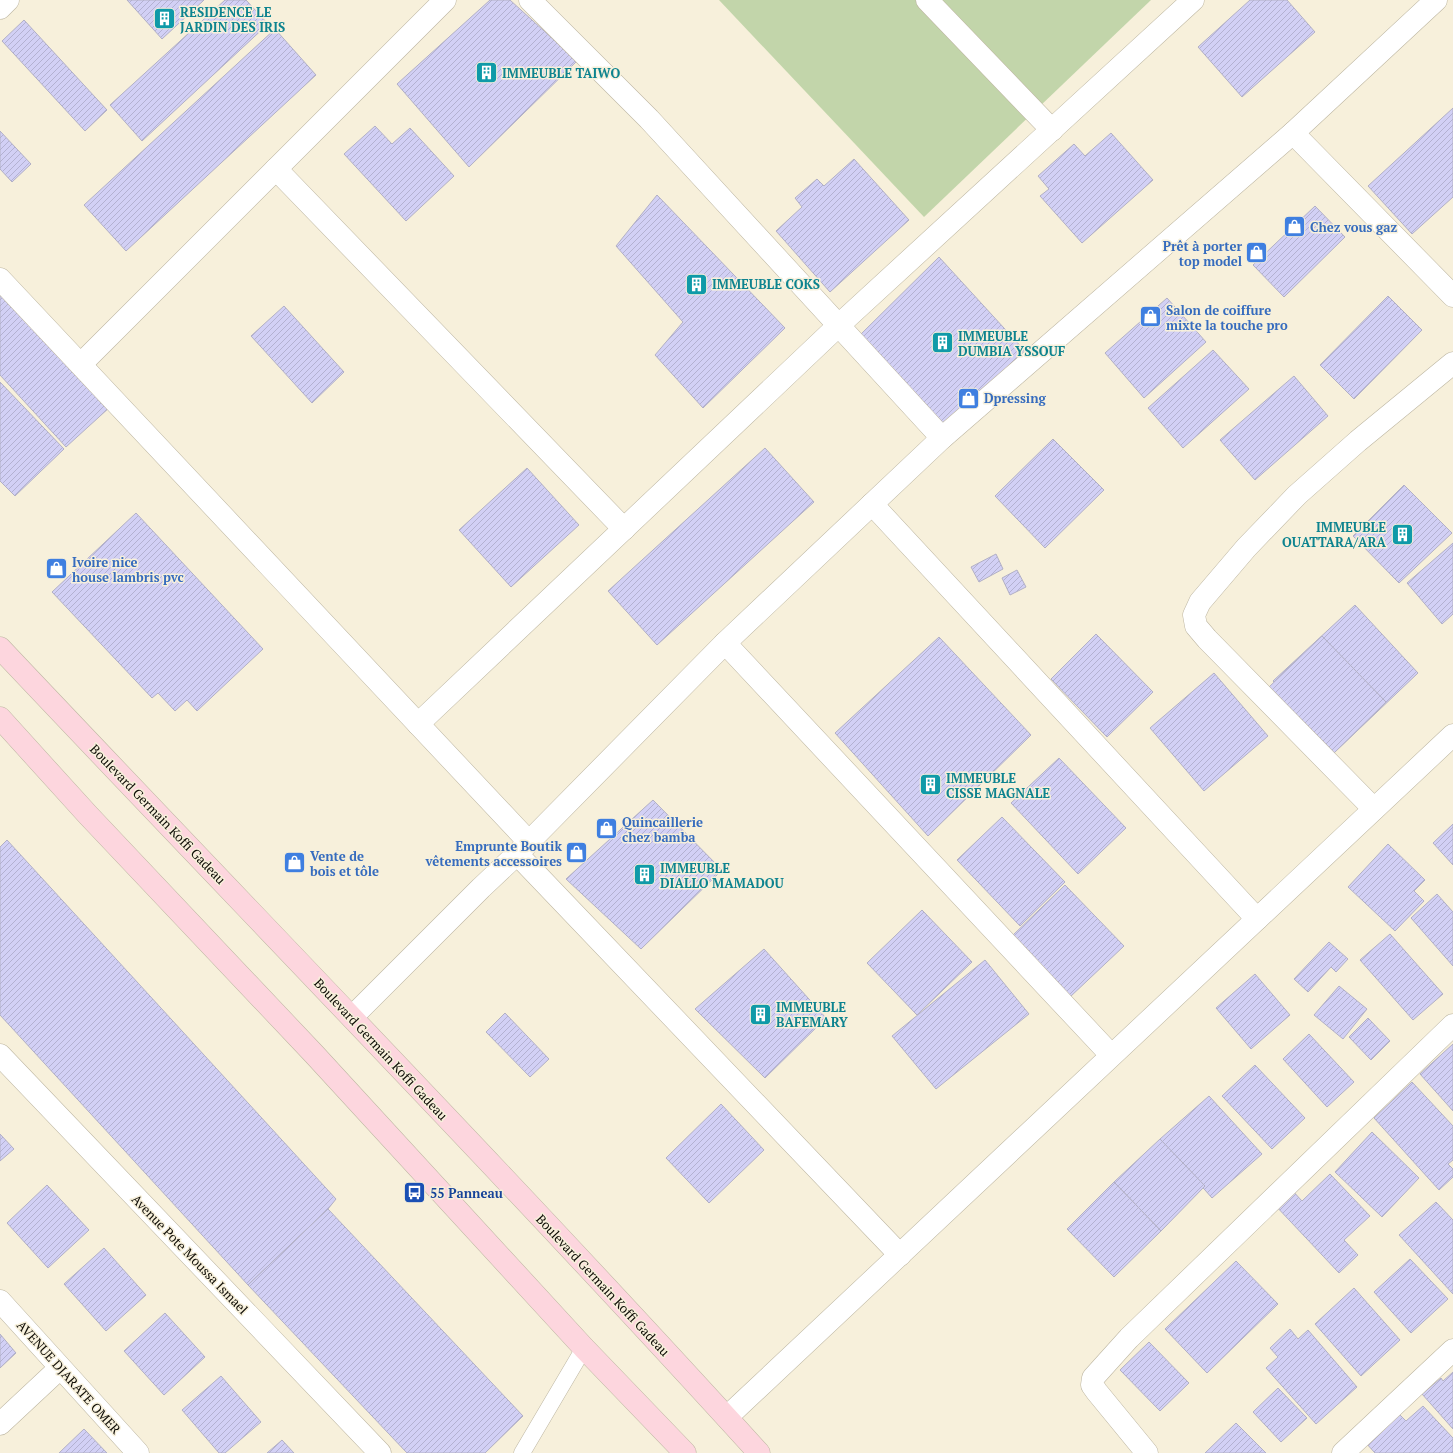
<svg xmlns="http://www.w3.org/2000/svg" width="1453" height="1453" viewBox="0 0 1453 1453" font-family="'PT Serif',serif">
	<defs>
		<pattern id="building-hatch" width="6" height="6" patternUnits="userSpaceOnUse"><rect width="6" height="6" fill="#d2d0f5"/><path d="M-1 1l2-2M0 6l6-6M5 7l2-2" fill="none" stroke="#b3b1d1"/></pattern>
	</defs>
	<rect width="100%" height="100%" fill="#f7f0db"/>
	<path fill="#c2d5aa" d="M719,0h432l-227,217z"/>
	<g fill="url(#building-hatch)" stroke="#b2b0c5">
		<path d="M127,0h77l-42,39z"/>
		<path d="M225,0h21l22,24 -126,117 -32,-36z"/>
		<path d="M490,0h20l67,61 -108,106 -72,-83z"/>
		<path d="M1250,0h37l28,32 -73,65 -44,-50z"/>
		<path d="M24,20l83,90 -22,21 -83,-90z"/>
		<path d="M275,29l41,46 -190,176 -42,-46z"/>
		<path d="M1453,108v89l-41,37 -44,-48z"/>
		<path d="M375,126l17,18 18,-16 44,48 -48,45 -62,-67z"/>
		<path d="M0,131l31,33 -19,18 -12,-13z"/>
		<path d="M1111,133l42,47 -71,63 -42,-47 9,-7 -11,-13 36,-32 11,12z"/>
		<path d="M854,159l55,61 -79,72 -54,-61 26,-24 -7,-9 22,-19 7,7z"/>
		<path d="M657,195l128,133 -82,80 -48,-53 28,-33 -67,-76z"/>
		<path d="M1315,206l30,31 -61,60 -31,-32z"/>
		<path d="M939,257l86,94 -84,78 -81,-94z"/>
		<path d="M0,288l110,119 -44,40 -66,-72z"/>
		<path d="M1388,296l34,34 -68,69 -34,-34z"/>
		<path d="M1167,298l39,44 -62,56 -39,-45z"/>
		<path d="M284,306l60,66 -32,31 -61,-67z"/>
		<path d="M1213,350l36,39 -66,59 -35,-40z"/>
		<path d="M1294,376l34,40 -73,64 -35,-40z"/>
		<path d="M0,382l64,67 -49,47 -15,-15z"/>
		<path d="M1053,439l51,51 -59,58 -50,-52z"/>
		<path d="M765,448l49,54 -157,143 -49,-54z"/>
		<path d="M527,468l52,57 -68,62 -52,-57z"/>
		<path d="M1404,485l48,48 -53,50 -46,-47z"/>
		<path d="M136,513l127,136 -66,62 -10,-11 -12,11 -17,-18 -6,5 -100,-106z"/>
		<path d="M1453,543v71l-11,10 -35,-41z"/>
		<path d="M996,554l7,15 -24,13 -8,-15z"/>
		<path d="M1017,570l9,17 -16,8 -8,-17z"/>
		<path d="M1355,605l63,68 -81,77 -64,-69z"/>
		<path d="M1096,634l57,58 -46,45 -56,-58z"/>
		<path d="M1322,636l64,66 -54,53 -64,-67z"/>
		<path d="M939,637l92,98 -103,101 -93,-103z"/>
		<path d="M1214,673l54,63 -64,55 -54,-63z"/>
		<path d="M1059,758l67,70 -48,46 -67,-71z"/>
		<path d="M653,800l69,70 -81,79 -75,-70z"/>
		<path d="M1002,817l63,65 -45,44 -63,-66z"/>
		<path d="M1453,824v41l-20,-22z"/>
		<path d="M7,840l329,359 -8,10 -80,76 -248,-270v-168z"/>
		<path d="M1388,844l37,36 -11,11 10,10 -29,30 -47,-44z"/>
		<path d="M1065,885l59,61 -54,51 -58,-61z"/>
		<path d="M1437,894l16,18v54l-42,-48z"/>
		<path d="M922,910l50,52 -55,53 -50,-52z"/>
		<path d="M1390,934l53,60 -30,26 -53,-60z"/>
		<path d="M1329,942l19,17 -12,13 -5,-5 -23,25 -14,-13z"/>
		<path d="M764,949l62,69 -61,60 -70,-69z"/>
		<path d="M985,960l44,54 -93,75 -44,-53z"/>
		<path d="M1255,974l35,41 -39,34 -35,-41z"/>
		<path d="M1339,986l28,23 -24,30 -29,-24z"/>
		<path d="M505,1013l44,46 -19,18 -44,-45z"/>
		<path d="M1368,1018l22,23 -19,19 -22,-23z"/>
		<path d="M1309,1034l45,48 -27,25 -44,-48z"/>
		<path d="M1453,1044v67l-33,-37z"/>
		<path d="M1255,1065l50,53 -33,31 -50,-53z"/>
		<path d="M1412,1082l41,44v34l-5,4 5,5v8l-14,13 -65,-72z"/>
		<path d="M1209,1096l53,58 -50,44 -52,-59z"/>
		<path d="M721,1104l43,46 -55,53 -43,-45z"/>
		<path d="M1372,1132l47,46 -37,39 -47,-45z"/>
		<path d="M0,1134l14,15 -14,12z"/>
		<path d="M1160,1139l45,47 -44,45 -47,-49z"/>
		<path d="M1330,1174l40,42 -26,24 14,15 -19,18 -65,-69 17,-15 11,12z"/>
		<path d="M1114,1182l47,49 -47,46 -47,-48z"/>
		<path d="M47,1185l42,45 -41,38 -41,-45z"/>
		<path d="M1436,1202l17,18v74l-54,-59z"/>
		<path d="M328,1209l195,207 -38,37h-78l-159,-168z"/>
		<path d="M104,1248l42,47 -40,36 -42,-47z"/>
		<path d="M1410,1259l38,40 -37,34 -37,-41z"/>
		<path d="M1236,1261l42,43 -71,69 -42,-44z"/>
		<path d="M1354,1288l46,52 -39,36 -46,-52z"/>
		<path d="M165,1313l40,44 -41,38 -40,-44z"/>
		<path d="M1290,1329l8,10 10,-9 49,57 -41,37 -50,-56 12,-11 -8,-9z"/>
		<path d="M0,1334l16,19 -16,15z"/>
		<path d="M1149,1342l40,41 -29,28 -40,-41z"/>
		<path d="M1453,1372v57l-31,-35 19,-16 2,3z"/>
		<path d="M221,1376l40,46 -36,31h-6l-37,-43z"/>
		<path d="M1278,1388l29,30 -26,24 -28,-30z"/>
		<path d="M1423,1406l30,32v15h-78l-10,-11 32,-30 9,9z"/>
		<path d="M1236,1423l30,30h-61z"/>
		<path d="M84,1429l23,24h-48z"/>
		<path d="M282,1440l12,13h-27z"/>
	</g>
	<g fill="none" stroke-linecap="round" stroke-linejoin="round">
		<defs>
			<path id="lane" d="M522,1453l62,-105"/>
			<g id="street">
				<path d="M530,0l119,119 293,319"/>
				<path d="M927,0l125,130"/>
				<path d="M0,8l8,-8"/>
				<path d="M1293,133l160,163"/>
				<path d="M276,169l348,360"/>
				<path d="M0,279l529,563"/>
				<path d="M81,364l364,-364"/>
				<path d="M872,504l385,415"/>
				<path d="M725,643l386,412"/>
				<path d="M418,724l421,-399 354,-325"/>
				<path d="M1374,809l-167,-170 -11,-13 -2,-11 6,-13 46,-54 51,-53 61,-54 95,-78"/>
				<path d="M517,854l383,401"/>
				<path d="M352,1017l129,-129 36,-34 208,-211 217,-205 351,-305 143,-133"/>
				<path d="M0,1055l380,398"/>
				<path d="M0,1301l138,152"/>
				<path d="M727,1417l726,-682"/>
				<path d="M0,1424l60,-56"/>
				<path d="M1147,1453l-50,-61 -5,-7 1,-7 36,-40 324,-313"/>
				<path d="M1343,1453l110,-103"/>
			</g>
			<g id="secondary">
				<path d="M0,648c253,268 511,532 759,805"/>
				<path d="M0,718l88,97 226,239 270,294 101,105"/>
			</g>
		</defs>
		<use href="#lane" stroke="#bdb6a2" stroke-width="17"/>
		<use href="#street" stroke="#bdb6a2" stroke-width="23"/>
		<use href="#secondary" stroke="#bdb6a2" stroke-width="23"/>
		<use href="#lane" stroke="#fff" stroke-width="16"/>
		<use href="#street" stroke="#fff" stroke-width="22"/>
		<use href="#secondary" stroke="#fdd6de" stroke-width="22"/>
	</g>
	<defs>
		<symbol id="building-square" viewBox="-11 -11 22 22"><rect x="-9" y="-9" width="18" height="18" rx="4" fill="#0f9aa8" stroke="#f7f0db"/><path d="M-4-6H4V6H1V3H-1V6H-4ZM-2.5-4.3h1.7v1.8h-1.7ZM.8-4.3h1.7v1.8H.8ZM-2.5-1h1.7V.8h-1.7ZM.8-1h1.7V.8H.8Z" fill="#fff"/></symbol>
		<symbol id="shop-square" viewBox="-11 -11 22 22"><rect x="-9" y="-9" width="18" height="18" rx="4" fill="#3f7fe0" stroke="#f7f0db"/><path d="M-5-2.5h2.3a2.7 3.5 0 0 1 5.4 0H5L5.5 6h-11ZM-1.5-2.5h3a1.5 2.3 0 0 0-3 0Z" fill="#fff"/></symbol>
		<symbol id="bus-square" viewBox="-11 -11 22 22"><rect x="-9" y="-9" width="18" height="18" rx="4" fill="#1a4fb4" stroke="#f7f0db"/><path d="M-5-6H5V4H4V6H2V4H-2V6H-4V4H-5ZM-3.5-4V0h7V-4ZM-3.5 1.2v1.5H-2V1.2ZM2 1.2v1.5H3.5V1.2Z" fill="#fff"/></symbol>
	</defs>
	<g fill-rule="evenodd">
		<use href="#building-square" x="152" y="6" width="25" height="25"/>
		<use href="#building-square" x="474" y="60" width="25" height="25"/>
		<use href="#shop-square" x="1282" y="214" width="25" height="25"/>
		<use href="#shop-square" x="1244" y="240" width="25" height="25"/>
		<use href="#building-square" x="684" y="272" width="25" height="25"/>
		<use href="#shop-square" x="1138" y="304" width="25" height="25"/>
		<use href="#building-square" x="930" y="330" width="25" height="25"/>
		<use href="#shop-square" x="956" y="386" width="25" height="25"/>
		<use href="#building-square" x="1390" y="522" width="25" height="25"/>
		<use href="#shop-square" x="44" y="556" width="25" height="25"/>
		<use href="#building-square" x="918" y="772" width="25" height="25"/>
		<use href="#shop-square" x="594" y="816" width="25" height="25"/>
		<use href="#shop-square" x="564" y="840" width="25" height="25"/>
		<use href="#shop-square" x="282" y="850" width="25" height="25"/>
		<use href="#building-square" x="632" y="862" width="25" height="25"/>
		<use href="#building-square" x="748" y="1002" width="25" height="25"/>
		<use href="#bus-square" x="402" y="1180" width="25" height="25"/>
	</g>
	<g text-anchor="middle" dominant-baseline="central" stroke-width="3" stroke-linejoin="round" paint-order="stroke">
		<g font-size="13" font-weight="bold" fill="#0d838f" stroke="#f7f0db" text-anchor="start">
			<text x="180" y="12">RESIDENCE LE<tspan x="180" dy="15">JARDIN DES IRIS</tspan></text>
			<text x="502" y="73">IMMEUBLE TAIWO</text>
			<text x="712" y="284">IMMEUBLE COKS</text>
			<text x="958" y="336">IMMEUBLE<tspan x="958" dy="15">DUMBIA YSSOUF</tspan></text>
			<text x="1386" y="527" text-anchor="end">IMMEUBLE<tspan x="1386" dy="15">OUATTARA/ARA</tspan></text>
			<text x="946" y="778">IMMEUBLE<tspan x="946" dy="15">CISSE MAGNALE</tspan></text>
			<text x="660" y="868">IMMEUBLE<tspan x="660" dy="15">DIALLO MAMADOU</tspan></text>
			<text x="776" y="1007">IMMEUBLE<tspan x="776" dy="15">BAFEMARY</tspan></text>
		</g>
		<g font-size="13" font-weight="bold" fill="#366cbe" stroke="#f7f0db" text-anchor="start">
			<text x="1310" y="227">Chez vous gaz</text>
			<text x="1242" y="246" text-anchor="end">Prêt à porter<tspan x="1242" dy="15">top model</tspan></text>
			<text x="1166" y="310">Salon de coiffure<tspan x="1166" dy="15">mixte la touche pro</tspan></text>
			<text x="984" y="398">Dpressing</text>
			<text x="72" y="562">Ivoire nice<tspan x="72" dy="15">house lambris pvc</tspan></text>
			<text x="622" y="822">Quincaillerie<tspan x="622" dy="15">chez bamba</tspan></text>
			<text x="562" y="846" text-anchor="end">Emprunte Boutik<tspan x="562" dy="15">vêtements accessoires</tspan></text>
			<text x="310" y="856">Vente de<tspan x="310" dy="15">bois et tôle</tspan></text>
		</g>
		<g font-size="13" fill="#0e0c06" stroke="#f7f0db">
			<text transform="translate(158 814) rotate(46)">Boulevard Germain Koffi Gadeau</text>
			<text transform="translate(381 1049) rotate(47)">Boulevard Germain Koffi Gadeau</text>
			<text transform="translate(190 1254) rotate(46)">Avenue Pote Moussa Ismael</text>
			<text transform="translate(603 1285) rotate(47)">Boulevard Germain Koffi Gadeau</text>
			<text transform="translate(69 1377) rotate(48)">AVENUE DJARATE OMER</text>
		</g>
		<g font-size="13" font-weight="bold" fill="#164399" stroke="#f7f0db" text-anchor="start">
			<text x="430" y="1193">55 Panneau</text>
		</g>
	</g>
</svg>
